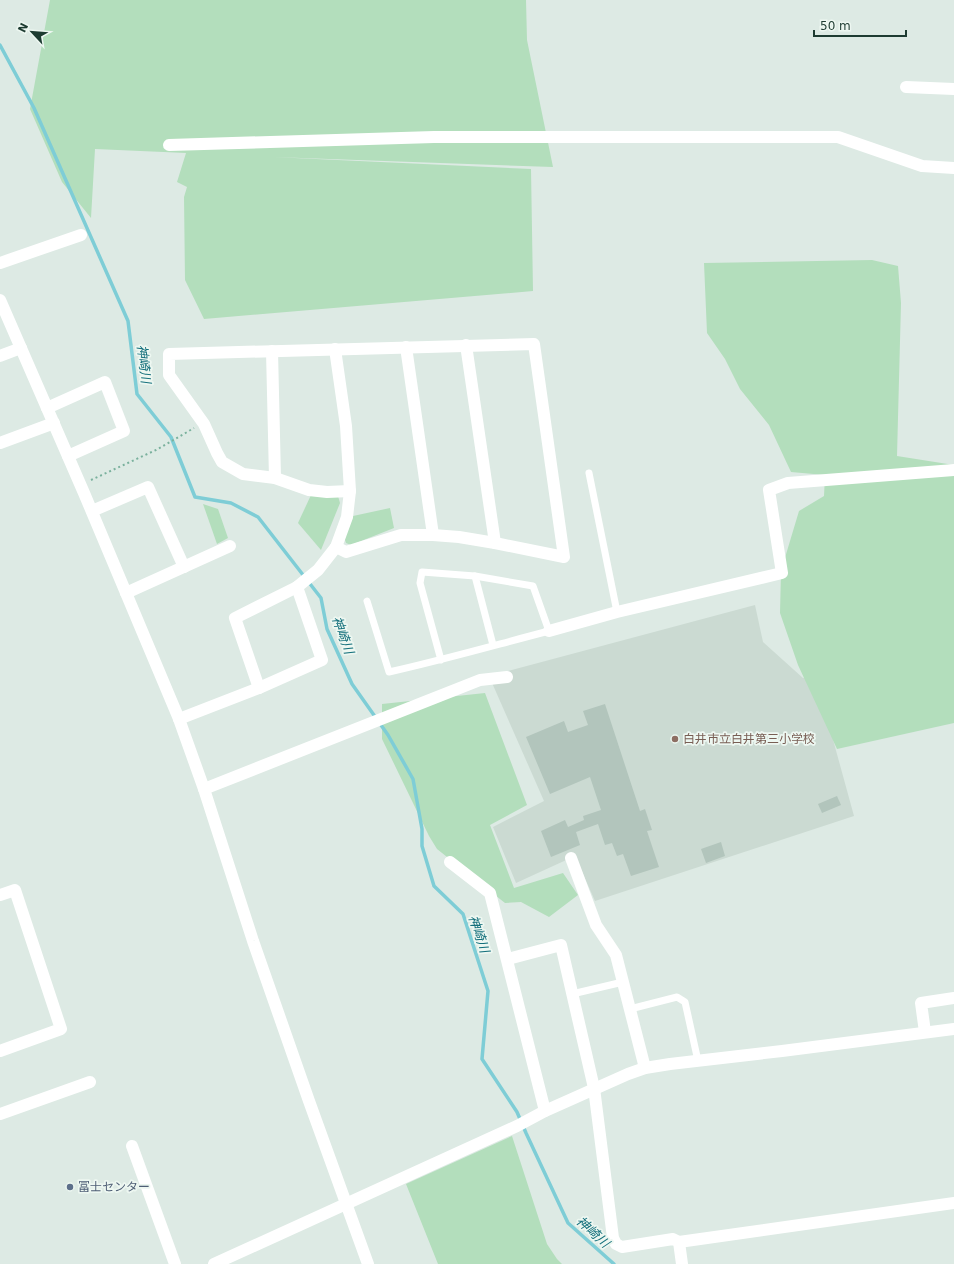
<svg xmlns="http://www.w3.org/2000/svg" width="954" height="1264" viewBox="0 0 954 1264" font-family="'DejaVu Sans','Noto Sans JP',sans-serif">
	<rect width="100%" height="100%" fill="#ddeae4"/>
	<path fill="#cbdad2" d="M755,605l8,37 40,36 12,-4 39,142 -259,85 -20,-45 -59,27 -23,-56 51,-26 -55,-125z"/>
	<g fill="#b3debc">
		<path d="M50,0h476l1,40 26,127 -280,-10 258,12 2,122 -329,28 -19,-39 -1,-83 3,-10 -10,-5 9,-29 -91,-4 -4,69 -29,-36 -32,-73z"/>
		<path d="M872,260l26,6 3,37 -4,153 57,9v258l-117,26 -39,-84 -18,-52 1,-42 18,-60 25,-15 1,-21 -34,-3 -22,-47 -29,-36 -15,-30 -18,-26 -3,-70z"/>
		<path d="M311,495l27,1 2,7 -19,47 -23,-27z"/>
		<path d="M203,504l15,5 10,29 -11,6z"/>
		<path d="M390,508l4,20 -43,17 -5,-2 -2,-6 9,-21z"/>
		<path d="M485,693l42,112 -37,20 24,63 49,-15 15,22 -29,22 -28,-15 -16,1 -68,-54 -8,-13 -47,-97v-35z"/>
		<path d="M512,1136l35,108 10,15 5,5h-124l-32,-80z"/>
	</g>
	<g fill="none" stroke-linecap="round" stroke-linejoin="round">
		<path stroke="#7ecdd6" stroke-width="3.5" d="M0,45l34,63 94,213 9,73 34,43 24,60 36,6 27,14 63,81 6,31 25,55 36,51 25,44 9,50v17l12,40 29,28 25,77 -6,68 35,53 9,21 42,90 46,41"/>
	</g>
	<g fill="#b2c5bc">
		<path d="M605,704l35,107 5,-2 7,21 -5,1 12,36 -28,9 -8,-22 -6,2 -5,-13 -7,2 -7,-21 -22,8 4,13 -29,12 -10,-26 24,-11 3,7 16,-7 -1,-4 18,-6 -11,-33 -40,17 -24,-57 38,-16 4,11 20,-7 -5,-14z"/>
		<path d="M837,796l4,9 -19,8 -4,-9z"/>
		<path d="M721,842l4,14 -19,7 -5,-14z"/>
	</g>
	<g fill="none" stroke-linecap="round" stroke-linejoin="round">
		<path stroke="#7ab19d" stroke-width="2" stroke-dasharray="2 3" stroke-linecap="butt" d="M91,480l65,-30 38,-22"/>
		<g stroke="#fff" stroke-width="7">
			<path d="M589,473l28,139"/>
			<path d="M475,576l18,69"/>
			<path d="M367,601l22,71c54,-12 106,-27 160,-41l-16,-45 -58,-10 -53,-4 -2,11 21,77"/>
			<path d="M572,994l51,-12"/>
			<path d="M630,1009l47,-12 8,5 13,59"/>
		</g>
		<g stroke="#fff" stroke-width="12">
			<path d="M906,87l48,2"/>
			<path d="M169,145l265,-8h404l84,29 32,2"/>
			<path d="M0,263l81,-28"/>
			<path d="M0,300l84,193 95,226 25,70 49,152 56,160 59,163"/>
			<path d="M466,345l29,198"/>
			<path d="M406,347l27,188"/>
			<path d="M272,351l3,127"/>
			<path d="M0,356l21,-8"/>
			<path d="M47,408l58,-26 19,49 -56,25"/>
			<path d="M0,443l54,-20"/>
			<path d="M92,511l56,-24 36,80"/>
			<path d="M336,547l10,5 55,-17h32l26,2 36,6 69,14 -30,-213 -365,10v21l35,49 13,29 5,9 21,12 32,4 34,12 18,2 23,-1"/>
			<path d="M126,593l104,-47"/>
			<path d="M549,631l68,-19 165,-39 -13,-83 19,-7 166,-13"/>
			<path d="M259,688l-24,-70 62,-31"/>
			<path d="M179,719l80,-31 63,-28 -25,-73 21,-17 18,-23 11,-30 3,-26 -4,-65 -11,-77"/>
			<path d="M204,789l276,-109 27,-3"/>
			<path d="M571,858l25,67 20,30 29,113"/>
			<path d="M450,862l40,31 55,218"/>
			<path d="M0,895l15,-5 46,139 -61,22"/>
			<path d="M508,959l53,-14 33,143 19,150 3,6 6,3 51,-8 6,3 3,22"/>
			<path d="M925,1032l-4,-29 33,-5"/>
			<path d="M0,1114l90,-32"/>
			<path d="M132,1146l43,118"/>
			<path d="M679,1242l275,-39"/>
		</g>
		<path stroke="#fff" stroke-width="12" d="M214,1264l303,-138 28,-15 83,-37 17,-6 25,-4 112,-13 172,-22"/>
	</g>
	<circle fill="#8d6e63" stroke="#edf7f1" stroke-width="1.5" cx="675" cy="739" r="4"/>
	<circle fill="#5c6f8a" stroke="#edf7f1" stroke-width="1.5" cx="70" cy="1187" r="4"/>
	<g text-anchor="middle" dominant-baseline="central" stroke-width="3.5" stroke-linejoin="round" paint-order="stroke">
		<g font-size="12" fill="#785e54" stroke="#edf7f1" text-anchor="start">
			<text x="683" y="739">白井市立白井第三小学校</text>
		</g>
		<g font-size="12" fill="#4e5e75" stroke="#edf7f1" text-anchor="start">
			<text x="78" y="1187">冨士センター</text>
		</g>
		<g font-size="13" font-style="italic" fill="#136f7b" stroke="#edf7f1">
			<text transform="translate(144 364) rotate(83)">神崎川</text>
			<text transform="translate(343 635) rotate(70)">神崎川</text>
			<text transform="translate(479 934) rotate(71)">神崎川</text>
			<text transform="translate(593 1232) rotate(42)">神崎川</text>
		</g>
	</g>
	<g transform="translate(32 32) rotate(296)" stroke="#edf7f1" stroke-width="3" paint-order="stroke">
	<path d="M0-3L7 15L0 10L-7 15Z" fill="#1d3b31"/>
	<text y="-6" font-size="11" font-weight="bold" text-anchor="middle" fill="#1d3b31">N</text>
	</g>
	<path d="M814 30v6h92v-6" fill="none" stroke="#1d3b31" stroke-width="2"/>
	<text x="820" y="30" font-size="12" fill="#1d3b31" stroke="#edf7f1" stroke-width="3" paint-order="stroke">50 m</text>
</svg>
